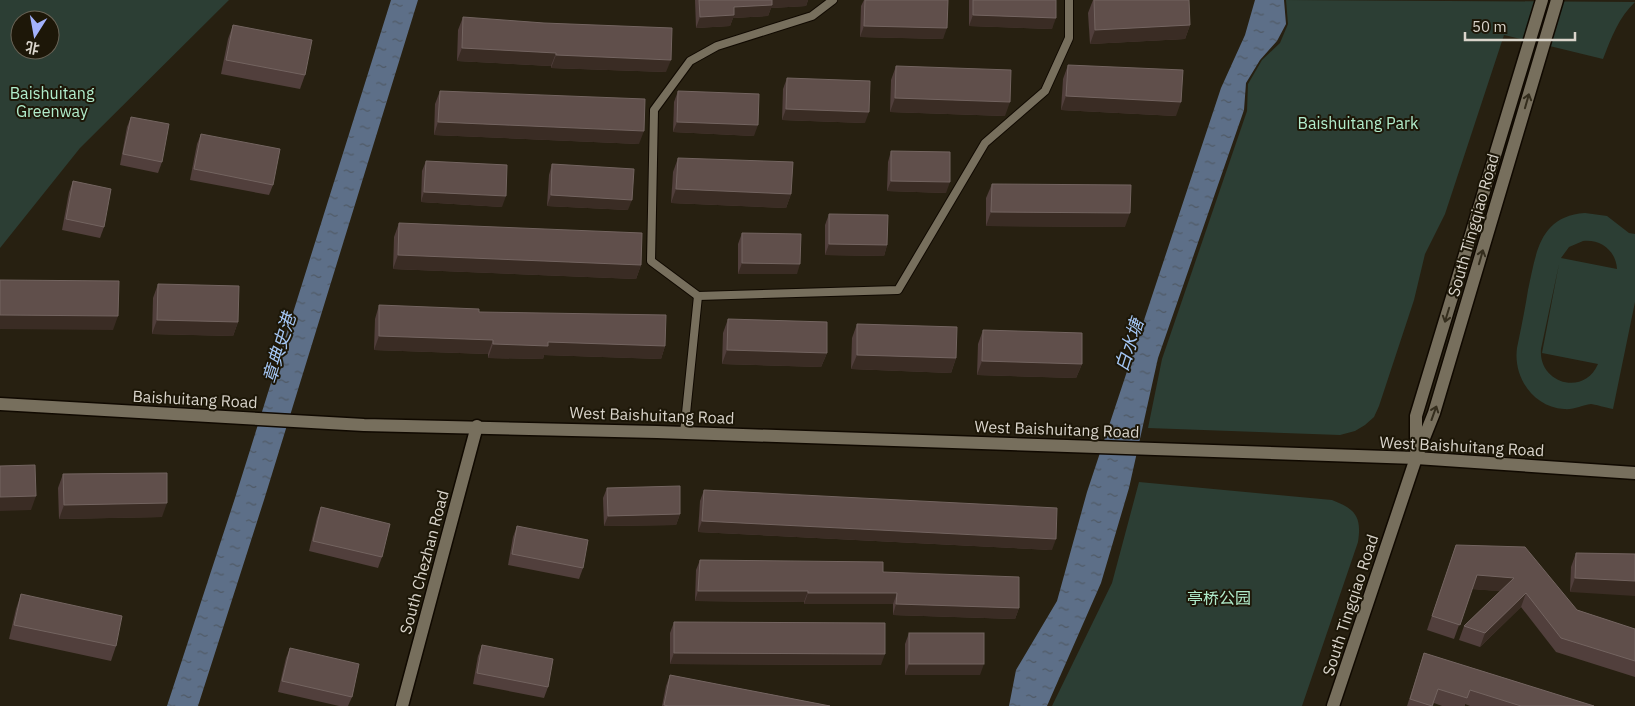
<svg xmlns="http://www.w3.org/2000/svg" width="1635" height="706" viewBox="0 0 1635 706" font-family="'IBM Plex Sans','Noto Sans SC',sans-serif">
	<defs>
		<pattern id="water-ripples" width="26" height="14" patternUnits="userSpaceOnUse" patternTransform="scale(1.25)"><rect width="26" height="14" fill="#5d6f88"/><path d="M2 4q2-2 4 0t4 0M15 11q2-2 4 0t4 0" fill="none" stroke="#505a66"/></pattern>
	</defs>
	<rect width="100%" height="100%" fill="#272011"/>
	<g fill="#2c3e34" fill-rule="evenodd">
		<path d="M0,0h229l-149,148 -80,100zM20,20h30v30h-30z"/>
		<path d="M1286,0l349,2c-16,15 -24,36 -32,57l-99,-24 -59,179 -20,40 -11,46 -35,106 -5,11 -9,8 -10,6 -15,4 -192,-7 14,-69 85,-248 1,-27 14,-24 18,-17 8,-19z"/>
		<path d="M1585,213l22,3 22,17 6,1v68l-22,107c-6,-1 -19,-5 -22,-5 -9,1 -17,6 -27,5 -31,-2 -51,-32 -47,-61 4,-19 8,-39 11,-58 8,-36 11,-74 57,-77zM1583,241c18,-2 33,10 34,28l-56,-11 8,-11zM1559,264l-17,89 56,11c-14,33 -60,19 -57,-15z"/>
		<path d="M1139,482l193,18c23,9 30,16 26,42l-56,164h-250l60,-123z"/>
	</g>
	<g fill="url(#water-ripples)">
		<path d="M391,0h27l-154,500 -66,206h-31l68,-208z"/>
		<path d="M1255,0h29l2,24 -9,17 -17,19 -14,23 -2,27 -86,248 -29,130 -28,95 -54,123h-38l7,-36 41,-69 30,-109 134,-404 24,-53z"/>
	</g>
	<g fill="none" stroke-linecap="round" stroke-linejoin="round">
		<defs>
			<g id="service">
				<path d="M833,0l-21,16 -95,30 -27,15 -36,49 -3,151 47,35 200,-6 87,-147 60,-52 24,-53v-38"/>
				<path d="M684,433l14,-137"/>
			</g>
			<g id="tertiary">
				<path d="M0,404l364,21 293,7 759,26 219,15"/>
				<path d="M1416,450v-34l126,-416"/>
				<path d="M402,706l75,-280"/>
				<path d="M1333,706l83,-248 18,-45 123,-413"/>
			</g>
		</defs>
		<use href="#service" stroke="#100900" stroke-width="10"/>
		<use href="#tertiary" stroke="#100900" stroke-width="15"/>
		<use href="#service" stroke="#776f5d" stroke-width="8"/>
		<use href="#tertiary" stroke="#776f5d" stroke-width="12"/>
	</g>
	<g fill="#513f3c">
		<path d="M695,0h113l-2,6 -35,2 -3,8 -35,2 -3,8 -34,2z"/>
		<path d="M864,0h84l-5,39 -83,-2 1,-31z"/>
		<path d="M969,0h87l-4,29 -83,-3z"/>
		<path d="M1093,0h96l1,25 -5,14 -95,5 -2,-31z"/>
		<path d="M463,17l203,55 -115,-4v-2l-94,-5 1,-31z"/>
		<path d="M233,25l72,50 -5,14 -79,-15 7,-35z"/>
		<path d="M1068,65l108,51 -115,-6 2,-31z"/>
		<path d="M896,66l109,50 -115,-4 1,-32z"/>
		<path d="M787,78l78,45 -83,-3 1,-31z"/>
		<path d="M440,91l199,53 -205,-9 1,-31z"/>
		<path d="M678,91l76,45 -81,-4 1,-30z"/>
		<path d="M131,117l31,45 -4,11 -38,-8 7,-38z"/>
		<path d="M201,134l72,51 -4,10 -79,-15 7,-36z"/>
		<path d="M891,151l55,42 -59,-2 1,-29z"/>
		<path d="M678,158l113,36 -5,14 -115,-5 2,-31z"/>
		<path d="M426,161l76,46 -81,-5 1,-31z"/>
		<path d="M552,164l76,46 -81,-4 2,-31z"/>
		<path d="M73,181l31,46 -4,11 -38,-8 7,-38z"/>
		<path d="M992,184l133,43 -139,-1v-28z"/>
		<path d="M829,214l58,31 -3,11 -59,-1v-30z"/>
		<path d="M399,223l242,42 -5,14 -243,-10 1,-32z"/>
		<path d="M742,233l55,41h-59v-30z"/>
		<path d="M158,284l80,38 -5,14 -81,-2 1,-36z"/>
		<path d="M379,305l100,7 186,34 -4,13 -117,-4 -1,4 -55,-1v-4l-114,-4 1,-31z"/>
		<path d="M728,319l99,34 -6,14 -99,-3 1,-31z"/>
		<path d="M857,324l99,34 -5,15 -100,-4 1,-31z"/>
		<path d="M983,330l99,34 -6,14 -99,-3 1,-31z"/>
		<path d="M63,474l99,43 -103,2 -1,-31z"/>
		<path d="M607,488l73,26 -4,11 -72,1 -1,-28z"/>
		<path d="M704,490l348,60 -354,-18 2,-31z"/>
		<path d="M321,507l61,50 -4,11 -69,-17 8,-33z"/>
		<path d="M517,526l66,42 -4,11 -71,-14 5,-28z"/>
		<path d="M1456,545l121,65 58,19v48l-79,-25 -35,-45 -41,40 -21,-7 5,-14 36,-35 -28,-2 -18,50 -27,-9z"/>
		<path d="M1576,553l59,1 -65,38 1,-25z"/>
		<path d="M700,560l183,12 136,36 -4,11 -122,-4v-11h-89v-2l-109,-1 1,-31z"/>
		<path d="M21,594l95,52 -5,15 -102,-22 7,-30z"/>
		<path d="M674,622l207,43 -211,-1v-31z"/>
		<path d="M909,633l71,42h-75v-31z"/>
		<path d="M482,645l66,42 -4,11 -71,-14 5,-28z"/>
		<path d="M290,648l62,49 -4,9h-9l-61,-14 8,-34z"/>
		<path d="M1424,653l170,53h-124l-5,-2v2h-23l-8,-3 -1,3h-26z"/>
		<path d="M670,675l160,31h-168l4,-20z"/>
	</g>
	<g fill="#3a2c24">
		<path d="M771,0h37l-2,6 -35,2 -3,8 -35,2 -3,8 -34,2 4,-11 34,-10z"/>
		<path d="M973,15l83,3 -4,11 -83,-3z"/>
		<path d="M1190,25l-5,14 -95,5 5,-14z"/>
		<path d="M864,26l83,2 -4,11 -83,-2z"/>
		<path d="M462,48l94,5 -5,13 -94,-5z"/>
		<path d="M556,55l115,5 -5,12 -115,-4z"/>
		<path d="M1066,96l115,6 -5,14 -115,-6z"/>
		<path d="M895,98l115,4 -5,14 -115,-4z"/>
		<path d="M786,109l83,3 -4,11 -83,-3z"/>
		<path d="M438,122l206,9 -5,13 -205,-9z"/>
		<path d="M677,122l81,3 -4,11 -81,-4z"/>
		<path d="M891,181l59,1 -4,11 -59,-2z"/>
		<path d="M676,189l115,5 -5,14 -115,-5z"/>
		<path d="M424,192l82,4 -4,11 -81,-5z"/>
		<path d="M551,195l81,5 -4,10 -81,-4z"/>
		<path d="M991,212l139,1 -5,14 -139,-1z"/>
		<path d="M829,244l58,1 -3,11 -59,-1z"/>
		<path d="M398,255l243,10 -5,14 -243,-10z"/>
		<path d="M742,263l58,1 -3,10h-59z"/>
		<path d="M0,315l118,1 -5,14 -113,-1z"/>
		<path d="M157,320l81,2 -5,14 -81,-2z"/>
		<path d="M379,336l114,4 -5,14 -114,-4z"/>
		<path d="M548,342l117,4 -4,13 -117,-4 -1,4 -55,-1 5,-14z"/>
		<path d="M727,350l100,3 -6,14 -99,-3z"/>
		<path d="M857,355l99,3 -5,15 -100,-4z"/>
		<path d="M982,361l100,3 -6,14 -99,-3z"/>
		<path d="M36,496l-5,14 -31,1v-14z"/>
		<path d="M167,503l-5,14 -103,2 5,-14z"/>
		<path d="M680,514l-4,11 -72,1 4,-10z"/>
		<path d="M702,521l354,18 -4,11 -354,-18z"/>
		<path d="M1477,575l37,3 -6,14 -36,-3z"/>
		<path d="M1575,578l60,3v15l-65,-4z"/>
		<path d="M698,591h110l-4,11 -109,-1z"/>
		<path d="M808,593h89l-4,11h-89z"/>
		<path d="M1526,593l-5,14 -41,40 5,-14z"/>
		<path d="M896,604l123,4 -4,11 -122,-4z"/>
		<path d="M674,653l211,1 -4,11 -211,-1z"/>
		<path d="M909,664h75l-4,11h-75z"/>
	</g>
	<g fill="#604f4b" stroke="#736460">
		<path d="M699,0h73v5l-38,2v8l-34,2z"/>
		<path d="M865,0h83l-1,28 -83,-2z"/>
		<path d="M973,0h83v18l-83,-3z"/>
		<path d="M1094,0h95l1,25 -95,5z"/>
		<path d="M463,17l81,6 128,5 -1,32 -115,-5v-2l-94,-5z"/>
		<path d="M233,25l79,15 -7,35 -79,-15z"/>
		<path d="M1068,65l115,5 -2,32 -115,-6z"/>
		<path d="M896,66l115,4 -1,32 -115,-4z"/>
		<path d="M787,78l83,3 -1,31 -83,-3z"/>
		<path d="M440,91l205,8 -1,32 -206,-9z"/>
		<path d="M678,91l81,3 -1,31 -81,-3z"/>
		<path d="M131,117l38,7 -7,38 -39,-8z"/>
		<path d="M201,134l79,15 -7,36 -79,-16z"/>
		<path d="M891,151l59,1v30l-59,-1z"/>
		<path d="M678,158l115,4 -2,32 -115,-5z"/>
		<path d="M426,161l81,4 -1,31 -82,-4z"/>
		<path d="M552,164l82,5 -2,31 -81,-5z"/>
		<path d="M73,181l38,8 -7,38 -38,-8z"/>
		<path d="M992,184l139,1 -1,28 -139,-1z"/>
		<path d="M829,214l59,1 -1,30 -58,-1z"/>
		<path d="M399,223l243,10 -1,32 -243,-10z"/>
		<path d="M742,233l59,1 -1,30 -58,-1z"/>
		<path d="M0,280l119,1 -1,35 -118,-1z"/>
		<path d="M158,284l81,2 -1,36 -81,-2z"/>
		<path d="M379,305l100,4v3l187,3 -1,31 -117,-4v4l-55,-2v-4l-114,-4z"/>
		<path d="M728,319l99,3v31l-100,-3z"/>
		<path d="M857,324l100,3 -1,31 -99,-3z"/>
		<path d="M983,330l99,3v31l-100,-3z"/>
		<path d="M35,465l1,31 -36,1v-31z"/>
		<path d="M167,473v30l-103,2 -1,-31z"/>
		<path d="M680,486v28l-72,2 -1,-28z"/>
		<path d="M704,490l353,18 -1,31 -354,-18z"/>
		<path d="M321,507l69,17 -8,33 -69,-16z"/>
		<path d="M517,526l71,14 -5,28 -71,-14z"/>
		<path d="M1456,545l69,2 52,63 58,19v32l-74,-23 -35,-45 -41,40 -21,-7 50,-48 -37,-3 -17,50 -28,-9z"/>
		<path d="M1576,553l59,1v27l-60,-3z"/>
		<path d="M700,560l183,2v10l136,5v31l-123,-4 1,-11h-89v-2h-110z"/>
		<path d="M21,594l101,22 -6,30 -102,-21z"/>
		<path d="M674,622l211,1v31l-211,-1z"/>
		<rect x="909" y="633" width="75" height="31"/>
		<path d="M482,645l71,14 -5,28 -71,-14z"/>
		<path d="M290,648l69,16 -7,33 -70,-16z"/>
		<path d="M1424,653l170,53h-73l-51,-16 -3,8 -29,-9 -6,17 -22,-7z"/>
		<path d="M670,675l160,31h-162l-4,-1z"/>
	</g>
	<defs><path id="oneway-shaft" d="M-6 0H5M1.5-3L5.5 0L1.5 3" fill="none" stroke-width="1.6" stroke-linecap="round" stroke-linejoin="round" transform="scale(1.25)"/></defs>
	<g stroke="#342d1d">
		<use href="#oneway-shaft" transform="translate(1527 101) rotate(-74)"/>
		<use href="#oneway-shaft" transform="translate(1481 257) rotate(-74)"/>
		<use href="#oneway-shaft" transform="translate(1447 315) rotate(107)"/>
		<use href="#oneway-shaft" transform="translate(1434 413) rotate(-70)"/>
	</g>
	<g text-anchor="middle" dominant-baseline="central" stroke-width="4" stroke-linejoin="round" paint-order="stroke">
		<g font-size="16" fill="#b1eccb" stroke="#1d1708">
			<text x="52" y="93">Baishuitang<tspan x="52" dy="18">Greenway</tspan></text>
			<text x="1358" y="123">Baishuitang Park</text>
			<text x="1219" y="598">亭桥公园</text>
		</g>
		<g font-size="16" fill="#dad5cc" stroke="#1d1708">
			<text transform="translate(1473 225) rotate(-74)">South Tingqiao Road</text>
			<text transform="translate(195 399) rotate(3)">Baishuitang Road</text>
			<text transform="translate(652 415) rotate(2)">West Baishuitang Road</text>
			<text transform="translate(1057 429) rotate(2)">West Baishuitang Road</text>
			<text transform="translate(1462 446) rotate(3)">West Baishuitang Road</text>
			<text transform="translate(424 562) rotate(-75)">South Chezhan Road</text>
			<text transform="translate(1350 605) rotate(-72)">South Tingqiao Road</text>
		</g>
		<g font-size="18" font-style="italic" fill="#a4c6f4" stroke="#1d1708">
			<text transform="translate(1129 345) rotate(-72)">白水塘</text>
			<text transform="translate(279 348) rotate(-73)">章典史港</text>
		</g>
	</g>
	<g transform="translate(35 35) rotate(191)"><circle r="24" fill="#1d1708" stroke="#696356"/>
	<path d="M0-4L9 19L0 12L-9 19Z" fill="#a3b2fd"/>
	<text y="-8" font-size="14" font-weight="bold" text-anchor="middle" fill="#dad5cc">北</text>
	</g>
	<path d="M1465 32v8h110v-8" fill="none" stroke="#dad5cc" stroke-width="2.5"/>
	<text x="1472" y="32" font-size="15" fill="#dad5cc" stroke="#1d1708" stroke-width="4" paint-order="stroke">50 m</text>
</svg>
